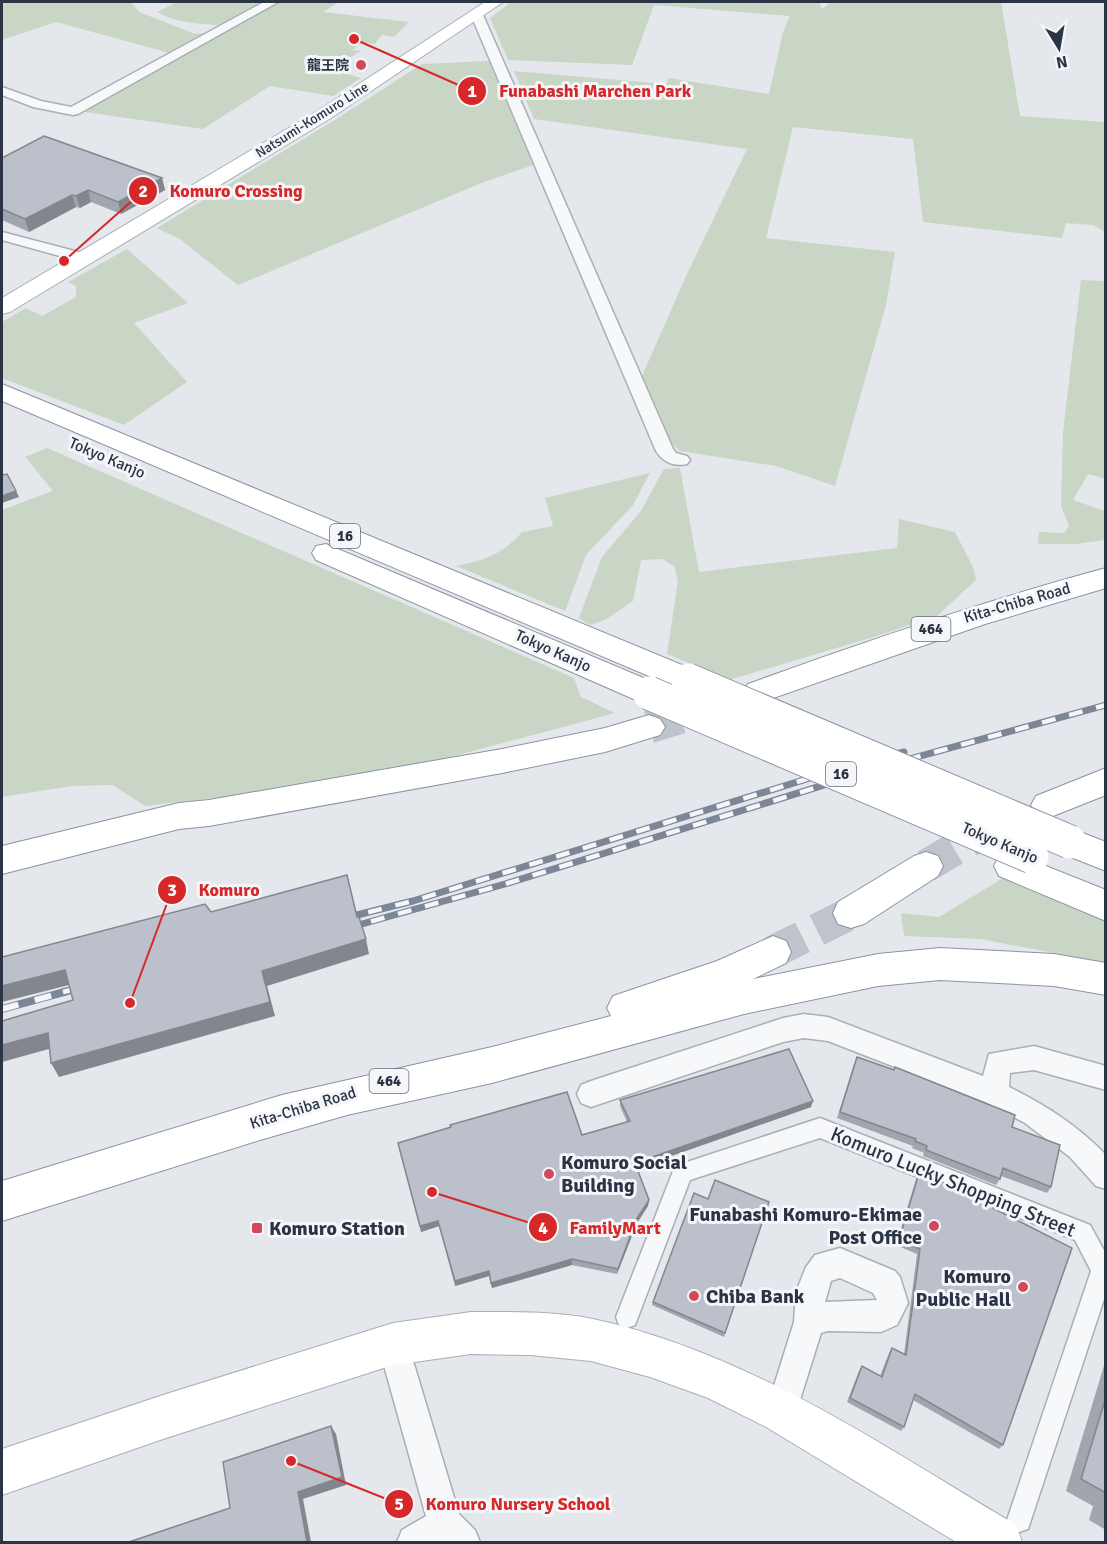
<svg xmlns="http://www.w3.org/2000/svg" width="1107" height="1544" viewBox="0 0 1107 1544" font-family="Signika,'Noto Sans JP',sans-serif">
	<rect width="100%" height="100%" fill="#e4e7ec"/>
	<g fill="#c9d6c5">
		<path d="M2,2h129l8,10 56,22 21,-2 -43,22 -117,-32 -54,18z"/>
		<path d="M177,2h162l-16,10 86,10 -15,15 -12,-2 -7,9 -14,-1 -9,7 9,1 -30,18 30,9 -28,18 -63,-10 -67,43 -125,-18 153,-84c-25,-4 -52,-2 -74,-15z"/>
		<path d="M511,2h308l3,7 9,-7h170l19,114 85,6v110l-12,-7 -27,-2 -4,15 -139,-16 -10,-83 -120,-12 -27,111 129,14 -9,53 -51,181 -59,-20 -96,-15 -13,-11 -25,-64 45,-102 60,-125 -213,-30 -20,-48 152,13 3,-6 100,16 14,-62 7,-16 -136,-11 -22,60 -124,-5 -18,-42z"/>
		<path d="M489,61l44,104 -54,19 -241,101 -57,-45 -24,-12 181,-110 84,-54z"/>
		<path d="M127,249l61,54 -54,20 53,59 -63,43 -122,-47v-56l24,-14 16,8 34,-19v-11l-8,-4z"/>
		<path d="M1081,280l24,1 1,198 -18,-5 -15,26 32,11v29l-29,4h-38l1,-12 25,1 5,-7 -8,-20 2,-74z"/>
		<path d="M47,448l527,230 7,19 34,16 -228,61 -76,13 -166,19 -32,-21 -41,1 -70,11v-287l51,-19 -28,-34z"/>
		<path d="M680,468l19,104 198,-24 2,-29 56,13 18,35 3,13 -39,36 -60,20 -148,44 -62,-26 11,-73 -4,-15 -12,-7 -21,1 -8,41 -28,19 -15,5 -11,-7 23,-61 39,-46 23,-42z"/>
		<path d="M650,473l-17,32 -47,50 -21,56 -109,-45c28,-6 46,-11 66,-34l31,-6 -8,-28z"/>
		<path d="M1003,878l102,43v42l-124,-24 -77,-3 -3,-23 38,4z"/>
	</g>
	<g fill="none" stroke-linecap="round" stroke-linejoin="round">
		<g stroke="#bfc3cb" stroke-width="33" stroke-dasharray="33 16" stroke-linecap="butt">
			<path d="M649,727l64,-20"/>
			<path d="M926,866l73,-43"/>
			<path d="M773,952l78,-39"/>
		</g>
		<defs>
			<path id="pedestrian" d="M820,1118l270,107 16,29v39l-78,236 -9,3 -9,-3 -3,-9 84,-249 -16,-31 -255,-102 -130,42 -55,145 -8,3 -8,-3 -3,-8 59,-151z"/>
			<g id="minor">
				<path d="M264,2h14l-200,112 -5,1 -40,-8 -31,-12v-8l39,14 30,6z"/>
				<path d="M477,12l6,3 190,434 3,4 11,3 3,4 -3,4c-13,3 -24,-2 -31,-13l-185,-436z"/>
				<path d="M2,232l88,23 3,3 -8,5 -83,-23z"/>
				<path d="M804,1014l24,3 155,59 6,-22 45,-8 72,20v24l-72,-20 -24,3 -1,14c36,18 68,38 97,68v34l-10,-3 -26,-29 -45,-34 -40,-21 -157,-61 -24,-3 -21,4 -192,65 -10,-4 -4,-9 4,-9 10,-4 192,-63z"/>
				<path d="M840,1248l55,23 5,6 8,26 -11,22 -16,7 -53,-1 -7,2 -28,89 -11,5 -11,-5 -5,-11 28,-89 2,-30 10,-25 9,-12zM840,1278l33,15 4,7 -52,2 6,-21z"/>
				<path d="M393,1329l11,4 4,11 51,170 16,16 5,12h-83l5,-12 24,-14 -48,-172 4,-11z"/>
			</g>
			<g id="secondary">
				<path d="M485,2h18l-172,116 -321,194 -8,2v-16l317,-188z"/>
				<path d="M471,1312c40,0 83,-1 122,7 156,34 288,126 423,206l6,17h-66l-190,-115 -58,-29 -58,-21 -59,-16 -61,-6 -59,-1 -78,11 -230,74 -161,56v-46l161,-54 230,-72z"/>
			</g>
			<g id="trunk">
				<path d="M2,384l697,288 5,8 -5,8 -11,3 -11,-3 -675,-287z"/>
				<path d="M326,544l334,141 5,8 -5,8 -11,3 -11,-3 -322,-141 -4,-7 4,-7z"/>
				<path d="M1106,568v20l-121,36 -226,79 -11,-3 -5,-8 5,-8c118,-43 236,-83 358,-116z"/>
				<path d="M649,715l11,4 5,8 -5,8 -55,17 -103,21 -293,53 -30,3 -177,45v-28l177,-43 30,-3 293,-51 103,-21z"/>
				<path d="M1106,768v27l-58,23 -12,-4 -5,-9 5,-9z"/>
				<path d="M1070,828l36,14v29l-48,-19 -5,-10 5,-10z"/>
				<path d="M926,852l12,4 5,10 -5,10 -74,48 -13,4 -13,-4 -5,-11 5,-11 76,-46z"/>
				<path d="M1011,852l95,38v31l-107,-45 -5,-10 5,-10z"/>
				<path d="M773,936l13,5 5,11 -5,11 -33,16 125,-25 62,-6 114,6 52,9v32l-52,-9 -114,-6 -62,6 -134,28 -252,69 -145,32 -87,25 -258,81v-40l280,-86 210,-48 119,-31 -4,-8 6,-12 104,-35z"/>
			</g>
		</defs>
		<use href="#pedestrian" stroke="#a9aeb7" stroke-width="3"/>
		<use href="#minor" stroke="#a9aeb7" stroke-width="3"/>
		<use href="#secondary" stroke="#a9aeb7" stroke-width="2"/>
		<use href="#trunk" stroke="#8b94a3" stroke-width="2"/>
		<use href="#pedestrian" fill="#f7f8fa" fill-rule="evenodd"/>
		<use href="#minor" fill="#f7f8fa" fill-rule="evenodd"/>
		<use href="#secondary" fill="#fff" fill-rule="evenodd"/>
		<use href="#trunk" fill="#fff" fill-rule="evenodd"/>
		<defs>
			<g id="rail-far1">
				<path d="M341,919l72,-18 429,-133 62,-16"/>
				<path d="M344,929l161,-45 390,-121 211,-58"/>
				<path d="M63,992l23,-6"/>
			</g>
			<path id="rail" d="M2,1009l66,-18"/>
		</defs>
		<use href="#rail-far1" stroke="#7d8696" stroke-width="7"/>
		<use href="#rail" stroke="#7d8696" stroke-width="8"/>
		<use href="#rail-far1" stroke="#f4f6f9" stroke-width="4.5" stroke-dasharray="14" stroke-linecap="butt"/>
		<use href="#rail" stroke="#f4f6f9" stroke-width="6" stroke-dasharray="17" stroke-linecap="butt"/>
		<defs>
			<g id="trunk-bridge">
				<path d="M688,680l382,162"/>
				<path d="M649,693l383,164"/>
			</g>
		</defs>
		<use href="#trunk-bridge" stroke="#8b94a3" stroke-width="35" stroke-linecap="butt"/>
		<use href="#trunk-bridge" stroke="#fff" stroke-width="33"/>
	</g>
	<g fill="#a1a5ae">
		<path d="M2,158l160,20 3,12 -44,24 -30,-12 -11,6 -4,-1 -47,25 -27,-12z"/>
		<path d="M854,1064l158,63 39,60 -4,6 -46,-17 -1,3 -4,6 -73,-29 1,-3 -12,-5 1,-2 -76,-28z"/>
		<path d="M620,1100l191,7 -174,61 12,32 -1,6 -11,17 -20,51 -45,-9 -80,23 -3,-12 -34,10 -16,-60 -18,6 -22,-83 183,-14 45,-13 -7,-16z"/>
		<path d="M919,1173l74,35 10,237 -4,4 -86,-49 -9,27 -3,4 -54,-29 12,-31 3,-5 18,10 9,-23 3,-5 12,6 13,-100 -21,-9 20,-66z"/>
		<path d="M708,1199l61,3 -45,135 -72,-32 1,-3z"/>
		<path d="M1106,1359v171l-17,-10 4,-14 -27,-15z"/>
	</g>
	<g fill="#83868d">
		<path d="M162,178l3,12 -44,24 -3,-12z"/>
		<path d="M88,190l3,12 -11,6 -4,-12z"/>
		<path d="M72,195l4,12 -47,25 -4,-13z"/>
		<path d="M16,491l3,6 -17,6v-7z"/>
		<path d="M366,939l3,15 -102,32 8,30 -216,61 -8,-14 211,-92z"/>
		<path d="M65,970l8,14 -71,18v-16z"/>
		<path d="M48,1033l8,14 -54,15v-17z"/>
		<path d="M813,1101l-2,6 -177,62 1,-6z"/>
		<path d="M649,1200l-1,6 -11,17 -20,51 1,-5 19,-51z"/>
		<path d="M438,1221l1,5 -18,6 -1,-6z"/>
		<path d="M572,1259v6l-80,23 -1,-5z"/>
		<path d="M489,1271v5l-34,10v-5z"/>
		<path d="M331,1426l5,8 10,51 -43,14 8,43h-4l-9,-50z"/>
	</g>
	<g fill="#bbc0ca" stroke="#83868d" stroke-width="1.5">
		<path d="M44,136l118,42 -44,24 -30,-12 -12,6 -4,-1 -47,24 -23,-10v-51z"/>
		<path d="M7,474l9,17 -14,5v-21z"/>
		<path d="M347,875l10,42h2l7,22 -104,32 8,31 -219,61 -3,-30 -46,12v-24l71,-21 -8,-30 -63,16v-29l203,-53 6,8z"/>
		<path d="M789,1049l24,52 -178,62 14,37 -12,18 -19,51 -46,-10 -81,24 -2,-12 -34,10 -17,-60 -18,5 -22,-83 53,-16 -1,-2 117,-33 15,43 48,-14 -10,-21z"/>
		<path d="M857,1057l37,13 1,-3 120,48 -3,12 48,18 -9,42 -48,-19 -3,11 -74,-29 1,-4 -12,-5 1,-2 -76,-27z"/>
		<path d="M919,1173l75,30 -1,5 79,40 -69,197 -88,-51 -11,33 -54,-29 12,-32 20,11 10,-29 14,7 14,-106 -21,-9z"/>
		<path d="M715,1180l54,22 -44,131 -72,-31 41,-109 14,6z"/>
		<path d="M1106,1397v96l-25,-14z"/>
		<path d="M331,1426l11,51 -44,15 9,50h-178l101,-34 -7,-46z"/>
	</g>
	<g fill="#d1495b" stroke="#f4f6f9" stroke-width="2">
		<circle cx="361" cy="65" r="6"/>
		<circle cx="549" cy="1174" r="6"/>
		<circle cx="934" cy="1226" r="6"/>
		<rect x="251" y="1222" width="12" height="12" rx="3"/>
		<circle cx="1023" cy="1287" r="6"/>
		<circle cx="694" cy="1296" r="6"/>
	</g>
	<g text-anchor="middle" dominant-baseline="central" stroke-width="6" stroke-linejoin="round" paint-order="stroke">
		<g font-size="14" font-weight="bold" fill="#2b3445" stroke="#f4f6f9" text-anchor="end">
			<text x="349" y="65">龍王院</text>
		</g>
		<g font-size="14" fill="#2b3445" stroke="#f4f6f9">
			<text transform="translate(312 120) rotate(-32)">Natsumi-Komuro Line</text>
		</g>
		<g fill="#f4f6f9" stroke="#676e7b" stroke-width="1.5">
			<rect x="330" y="524" width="30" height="24" rx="4.5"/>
			<rect x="911.5" y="617" width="39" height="24" rx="4.5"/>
			<rect x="826" y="762" width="30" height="24" rx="4.5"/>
			<rect x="369.5" y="1069" width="39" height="24" rx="4.5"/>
		</g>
		<g font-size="15" font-weight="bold" fill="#2b3445">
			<text x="345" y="536">16</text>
			<text x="931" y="629">464</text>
			<text x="841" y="774">16</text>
			<text x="389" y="1081">464</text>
		</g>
		<g font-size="16" fill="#2b3445" stroke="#f4f6f9">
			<text transform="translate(107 458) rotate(23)">Tokyo Kanjo</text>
			<text transform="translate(1017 603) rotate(-16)">Kita-Chiba Road</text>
			<text transform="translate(553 651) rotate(24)">Tokyo Kanjo</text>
			<text transform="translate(1000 843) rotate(23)">Tokyo Kanjo</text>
			<text transform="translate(303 1108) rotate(-17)">Kita-Chiba Road</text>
		</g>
		<g font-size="20" font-weight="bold" fill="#2b3445" stroke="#f4f6f9" text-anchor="start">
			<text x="561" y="1162">Komuro Social<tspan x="561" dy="23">Building</tspan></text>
			<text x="922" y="1214" text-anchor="end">Funabashi Komuro-Ekimae<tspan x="922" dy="23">Post Office</tspan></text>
			<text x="269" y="1228">Komuro Station</text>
			<text x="1011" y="1276" text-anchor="end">Komuro<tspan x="1011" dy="23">Public Hall</tspan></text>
			<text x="706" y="1296">Chiba Bank</text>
		</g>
		<g font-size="20" fill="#2b3445" stroke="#f4f6f9">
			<text transform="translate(953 1182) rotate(22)">Komuro Lucky Shopping Street</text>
		</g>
	</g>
	<path fill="none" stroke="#d62828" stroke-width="2" d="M354 39L472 91M64 261L143 191M130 1003L172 890M432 1192L543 1227M291 1461L399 1504"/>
	<g fill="#d62828" stroke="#f4f6f9" stroke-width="2">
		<circle cx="354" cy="39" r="6"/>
		<circle cx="64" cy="261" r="6"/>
		<circle cx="130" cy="1003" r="6"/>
		<circle cx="432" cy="1192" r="6"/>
		<circle cx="291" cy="1461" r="6"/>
		<circle cx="472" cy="91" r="15"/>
		<circle cx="143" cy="191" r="15"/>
		<circle cx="172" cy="890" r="15"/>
		<circle cx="543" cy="1227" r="15"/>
		<circle cx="399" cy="1504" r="15"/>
	</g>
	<g font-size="18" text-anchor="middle" font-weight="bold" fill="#fff">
		<text x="472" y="97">1</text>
		<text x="143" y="197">2</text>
		<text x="172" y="896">3</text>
		<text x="543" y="1234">4</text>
		<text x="399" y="1510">5</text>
	</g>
	<g font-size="18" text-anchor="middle" font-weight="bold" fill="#d62828" stroke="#f4f6f9" stroke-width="6" stroke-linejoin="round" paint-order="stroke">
		<text x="595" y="97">Funabashi Marchen Park</text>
		<text x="236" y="197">Komuro Crossing</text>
		<text x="229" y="896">Komuro</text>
		<text x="615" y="1234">FamilyMart</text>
		<text x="518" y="1510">Komuro Nursery School</text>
	</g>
	<rect width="1107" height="1544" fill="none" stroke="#2b3445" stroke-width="6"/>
	<g transform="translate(1059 48) rotate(169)" stroke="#f4f6f9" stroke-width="4.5" paint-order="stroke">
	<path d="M0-4.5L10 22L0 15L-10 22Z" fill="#2b3445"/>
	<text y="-9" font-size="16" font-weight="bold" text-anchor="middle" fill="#2b3445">N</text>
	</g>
</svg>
